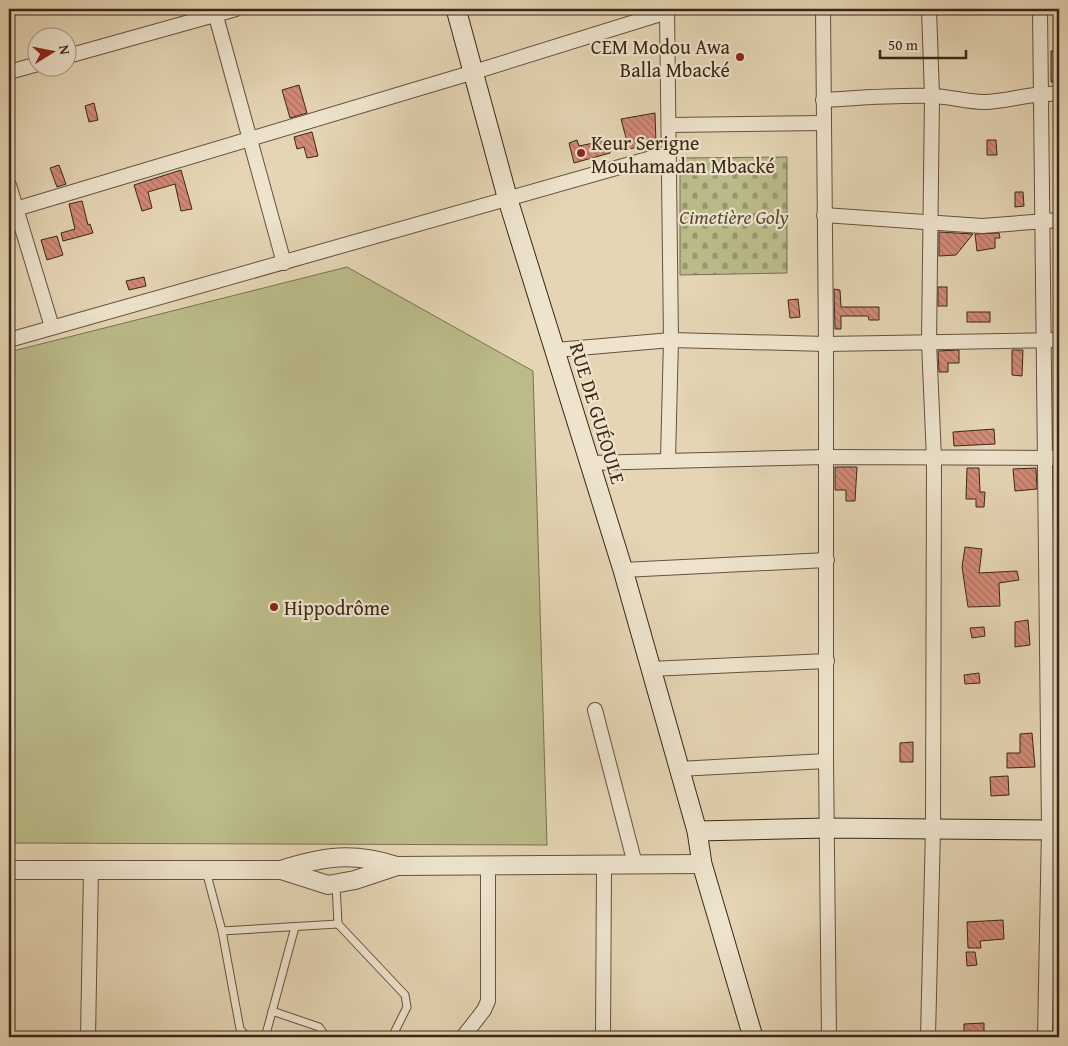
<svg xmlns="http://www.w3.org/2000/svg" width="1068" height="1046" viewBox="0 0 1068 1046" font-family="'Gentium Book Plus',serif">
	<defs>
		<pattern id="cemetery-stones" width="16" height="16" patternUnits="userSpaceOnUse" patternTransform="scale(1.25)"><rect width="16" height="16" fill="#bbbb89"/><path d="M2 7V4a2 2 0 0 1 4 0v3zM10 15v-3a2 2 0 0 1 4 0v3z" fill="#99986f"/></pattern>
		<pattern id="building-back-hatch" width="6" height="6" patternUnits="userSpaceOnUse" patternTransform="scale(1.25)"><rect width="6" height="6" fill="#d38a76"/><path d="M-1 5l2 2M0 0l6 6M5-1l2 2" fill="none" stroke="#ac7160"/></pattern>
	</defs>
	<rect width="100%" height="100%" fill="#e5d5b4"/>
	<filter id="stains"><feTurbulence type="fractalNoise" baseFrequency=".004" numOctaves="4"/><feColorMatrix values="0 0 0 0 .2 0 0 0 0 .09 0 0 0 0 .02 0 0 0 .5 -.17"/></filter>
	<radialGradient id="worn" r=".72"><stop offset=".6" stop-color="#630" stop-opacity="0"/><stop offset="1" stop-color="#630" stop-opacity=".3"/></radialGradient>
	<path fill="#bbbb89" stroke="#7a7150" d="M347,267l186,104 14,474 -538,-2v-491z"/>
	<path fill="url(#cemetery-stones)" stroke="#7a7150" d="M787,157v116l-107,2v-117z"/>
	<g fill="url(#building-back-hatch)" stroke="#3a2716">
		<path d="M1051,51h8v30l-8,1z"/>
		<path d="M299,85l8,28 -17,5 -8,-28z"/>
		<path d="M94,103l4,17 -9,2 -4,-16z"/>
		<path d="M655,113l1,30 -27,6 -8,-30z"/>
		<path d="M312,132l6,24 -11,2 -3,-11 -7,2 -3,-12z"/>
		<path d="M577,140l2,6 29,-6 2,13 -36,10 -5,-20z"/>
		<path d="M987,140h9l1,15h-10z"/>
		<path d="M59,165l7,19 -9,3 -7,-19z"/>
		<path d="M181,170l11,39 -11,2 -6,-27 -27,8 4,16 -10,3 -8,-26z"/>
		<path d="M1015,192h8l1,14 -9,1z"/>
		<path d="M82,201l6,24 2,-1 3,9 -30,8 -2,-8 14,-4 -6,-25z"/>
		<path d="M939,232l34,2 -17,21 -17,1z"/>
		<path d="M999,233l1,5h-5v10l-18,3 -2,-17z"/>
		<path d="M57,236l6,19 -16,5 -6,-20z"/>
		<path d="M144,277l2,9 -17,4 -3,-9z"/>
		<rect x="938" y="287" width="9" height="19"/>
		<path d="M834,289l6,1 1,17h38v13h-10l-1,-4h-27v13h-6z"/>
		<path d="M798,299l2,18 -10,1 -2,-18z"/>
		<rect x="967" y="312" width="23" height="10"/>
		<path d="M959,350v13h-11v9h-9l-1,-21z"/>
		<path d="M1012,350h11l-1,26 -10,-1z"/>
		<path d="M994,429l1,15 -41,2 -1,-14z"/>
		<path d="M835,467h22l-2,34h-9v-11h-11z"/>
		<path d="M967,468h12l1,24h5l-1,15h-8v-8h-10z"/>
		<path d="M1036,468l1,21 -22,2 -2,-22z"/>
		<path d="M965,547l17,2 -3,24 38,-2 2,9 -20,3 1,23 -32,1 -6,-40z"/>
		<path d="M1028,620l2,25 -15,2v-25z"/>
		<path d="M984,627l1,9 -13,2 -2,-10z"/>
		<path d="M979,673l1,10 -15,1 -1,-9z"/>
		<path d="M1032,733l3,34 -28,1v-15h13v-19z"/>
		<path d="M913,742v20h-13v-19z"/>
		<path d="M1008,776l1,19 -18,1 -1,-19z"/>
		<path d="M1003,920l1,19 -24,2 1,7h-13l-1,-26z"/>
		<path d="M966,952h9l2,13 -10,1z"/>
		<path d="M984,1023v14h-20v-13z"/>
	</g>
	<g fill="none" stroke-linecap="round" stroke-linejoin="round">
		<defs>
			<g id="service">
				<path d="M206,871l16,60 18,98 7,8"/>
				<path d="M336,885l2,39 67,71 2,12 -12,24"/>
				<path d="M222,931l116,-7"/>
				<path d="M272,1011l47,16 7,10"/>
				<path d="M263,1037l3,-3 29,-107"/>
			</g>
			<g id="minor">
				<path d="M214,9l70,254"/>
				<path d="M667,9l4,331 -3,119"/>
				<path d="M823,9l3,335v417l3,276"/>
				<path d="M1040,9l9,820 -4,208"/>
				<path d="M68,56l168,-47"/>
				<path d="M9,72l29,-8"/>
				<path d="M823,100c36,-2 72,-5 108,-4 17,0 35,6 53,6 27,-1 48,-10 75,-8"/>
				<path d="M670,125l153,-2"/>
				<path d="M9,185l43,142"/>
				<path d="M9,211l465,-139 193,-60"/>
				<path d="M824,215l158,11 77,-6"/>
				<path d="M9,340l660,-187"/>
				<path d="M556,350l115,-10 155,4 233,-4"/>
				<path d="M589,463l237,-6 233,1"/>
				<path d="M623,570l204,-10"/>
				<path d="M650,669l177,-8"/>
				<path d="M595,710l40,154"/>
				<path d="M679,769l147,-8"/>
				<path d="M88,1037l3,-167"/>
				<path d="M463,1037l21,-27 4,-9v-135"/>
				<path d="M603,1037l1,-171"/>
				<path d="M928,1037l5,-208 1,-370 -5,-116 3,-247 -3,-87"/>
			</g>
			<g id="tertiary">
				<path d="M9,870h272l47,15 27,-5 42,-14"/>
				<path d="M281,870c43,-14 72,-18 116,-4l305,-2"/>
			</g>
			<g id="secondary">
				<path d="M456,9l52,191 115,370 74,261 5,33 51,173"/>
				<path d="M697,831l129,-3 233,2"/>
			</g>
		</defs>
		<use href="#service" stroke="#65523e" stroke-width="9"/>
		<use href="#minor" stroke="#65523e" stroke-width="16"/>
		<use href="#tertiary" stroke="#65523e" stroke-width="20"/>
		<use href="#secondary" stroke="#3a2716" stroke-width="21"/>
		<use href="#service" stroke="#eee4ce" stroke-width="7"/>
		<use href="#minor" stroke="#eee4ce" stroke-width="14"/>
		<use href="#tertiary" stroke="#eee4ce" stroke-width="18"/>
		<use href="#secondary" stroke="#eee4ce" stroke-width="19"/>
	</g>
	<g fill="#8f2418" stroke="#eee4ce" stroke-width="2">
		<circle cx="740" cy="57" r="5"/>
		<circle cx="581" cy="153" r="5"/>
		<circle cx="274" cy="607" r="5"/>
	</g>
	<g text-anchor="middle" dominant-baseline="central" stroke-width="4.5" stroke-linejoin="round" paint-order="stroke">
		<g font-size="20" fill="#3a2716" stroke="#eee4ce" text-anchor="start">
			<text x="730" y="46" text-anchor="end">CEM Modou Awa<tspan x="730" dy="23">Balla Mbacké</tspan></text>
			<text x="591" y="142">Keur Serigne<tspan x="591" dy="23">Mouhamadan Mbacké</tspan></text>
			<text x="284" y="607">Hippodrôme</text>
		</g>
		<g font-size="20" font-style="italic" fill="#5a4c33" stroke="#eee4ce">
			<text x="734" y="216">Cimetière Goly</text>
		</g>
		<g font-size="20" fill="#3a2716" stroke="#eee4ce">
			<text transform="translate(598 413) rotate(73)">RUE DE GUÉOULE</text>
		</g>
	</g>
	<rect width="1068" height="1046" fill="none" stroke="#e5d5b4" stroke-width="30"/>
	<rect x="10" y="10" width="1048" height="1026" fill="none" stroke="#3a2716" stroke-width="2.5"/>
	<rect x="15" y="15" width="1038" height="1016" fill="none" stroke="#3a2716"/>
	<g transform="translate(52 52) rotate(80)"><circle r="24" fill="#eee4ce" stroke="#a69884"/>
	<path d="M0-4L9 19L0 12L-9 19Z" fill="#8f2418"/>
	<text y="-8" font-size="14" font-weight="bold" text-anchor="middle" fill="#3a2716">N</text>
	</g>
	<path d="M880 50v8h86v-8" fill="none" stroke="#3a2716" stroke-width="2.5"/>
	<text x="888" y="50" font-size="15" fill="#3a2716" stroke="#eee4ce" stroke-width="4" paint-order="stroke">50 m</text>
	<rect width="100%" height="100%" filter="url(#stains)"/>
	<rect width="100%" height="100%" fill="url(#worn)"/>
</svg>
